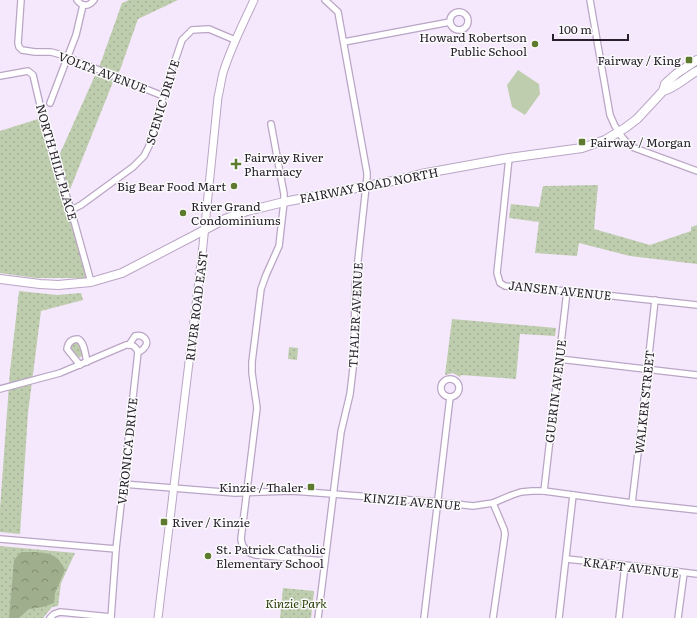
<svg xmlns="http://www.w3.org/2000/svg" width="697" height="618" viewBox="0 0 697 618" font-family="Literata,serif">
	<defs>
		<pattern id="grass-dots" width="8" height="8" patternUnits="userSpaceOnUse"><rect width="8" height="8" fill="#bfcdaf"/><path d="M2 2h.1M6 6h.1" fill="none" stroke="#a4b097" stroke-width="1.8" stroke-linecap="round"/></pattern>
		<pattern id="forest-crowns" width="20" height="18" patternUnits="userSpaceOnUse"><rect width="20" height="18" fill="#9fae8d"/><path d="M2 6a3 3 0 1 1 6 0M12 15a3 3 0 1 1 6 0" fill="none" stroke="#828d73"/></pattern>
	</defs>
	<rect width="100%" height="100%" fill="#f5e8fc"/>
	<g fill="url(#grass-dots)">
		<path d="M129,0h49l-40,19 -18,51 -7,12 -44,110 -11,-34 43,-96 21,-59z"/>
		<path d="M41,118l28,96 17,64h-50l-36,-5v-142z"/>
		<path d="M598,185l-4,44 56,16 41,-14v-4l6,-2v39l-67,-8 -51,-13 -2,13 -42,-3 4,-31 -30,-4 2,-14 28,3 4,-21z"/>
		<path d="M19,291l38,4 24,-2 2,7 -42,11 -13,102 -8,121 -20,-2v-23l10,-138z"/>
		<path d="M452,319l104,9 -1,8 -35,-2 -4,45 -55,-4 -1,2 -7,-4 -8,2z"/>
		<path d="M75,342l5,2 1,2 2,10 -6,2 -6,-8 -1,-3 2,-4z"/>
		<path d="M289,347l9,1 -1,12 -9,-1z"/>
		<path d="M0,546l75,7 -14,30 -3,23 -6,1 -9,11h-43z"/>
		<path d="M283,588l31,3 -3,27h-31z"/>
	</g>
	<path fill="url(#forest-crowns)" d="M21,552c10,0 28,-1 36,6 3,3 6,8 8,12l-10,23 -1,10 -11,4 -14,2 -10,9h-10l5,-58z"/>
	<path fill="#bfcdaf" d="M518,70l21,14 1,10 -15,21 -13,-8 -5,-22z"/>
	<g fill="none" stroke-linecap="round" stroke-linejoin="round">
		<defs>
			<g id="minor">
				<path d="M21,0l-3,43 1,4 3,3 13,2h16l11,3 101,41"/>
				<path d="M77,0c5,7 12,7 17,0"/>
				<path d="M590,0l20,115c5,13 11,24 22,32l65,24"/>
				<circle cx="459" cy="21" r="9"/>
				<path d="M344,42l106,-20"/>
				<path d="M0,76l28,-5 5,4 7,30 13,49 18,56 20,72"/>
				<path d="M50,103l26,-68 7,-30"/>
				<path d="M271,124l13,70v8l-5,44 -13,29 -5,14 -9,73v11l5,35 -16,131c1,9 6,14 15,16l69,6"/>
				<path d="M509,158l-12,115 3,10 5,3 62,5 130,14"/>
				<path d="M71,210l10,-5 52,-38 11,-11 5,-10 14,-50 19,-56 10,-10 17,-1 26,11"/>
				<path d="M129,345l6,-9c8,-2 16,5 9,12 0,1 -5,4 -6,4"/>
				<path d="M559,359l138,16"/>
				<path d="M80,365l-13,-16c1,-7 5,-10 11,-10 7,4 7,15 9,23"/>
				<circle cx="450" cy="388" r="9"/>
				<path d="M0,389l60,-16 66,-28c6,-1 10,2 12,7l-22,197 -5,69"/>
				<path d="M123,484l112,9 56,-2 15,1 132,10 35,4 20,-3 19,-8 9,-3 11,-1h12l88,12 65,7"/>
				<path d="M544,491l23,-200"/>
				<path d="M632,503l8,-67 15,-136"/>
				<path d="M0,539l116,10"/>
				<path d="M566,559l59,6 72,9"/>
				<path d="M50,618l4,-4 6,-2 51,5"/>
				<path d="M318,618l23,-186 9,-38 4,-34 1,-72 12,-111v-4l-29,-161 -13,-12"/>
				<path d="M424,618l26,-221"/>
				<path d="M493,618l12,-84 -1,-5 -11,-26"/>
				<path d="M559,618l14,-123"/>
				<path d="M619,618l6,-53"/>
				<path d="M678,618l6,-45"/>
			</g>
			<path id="tertiary" d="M158,618l44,-363 16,-158c2,-8 3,-16 5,-24 8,-26 20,-49 31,-73"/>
			<g id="secondary">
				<path d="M663,91c12,-3 23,-14 34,-20"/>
				<path d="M0,279l40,5 18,1 33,-3 31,-9 73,-38 30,-16 22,-8 37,-9 114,-22 23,-6 88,-16 73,-10 23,-8 20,-12 12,-9 26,-28 2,-7 11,-10 21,-14"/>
			</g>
		</defs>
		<use href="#minor" stroke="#baa5c5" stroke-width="8"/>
		<use href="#tertiary" stroke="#baa5c5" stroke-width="9"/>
		<use href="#secondary" stroke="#baa5c5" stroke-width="10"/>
		<use href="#minor" stroke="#fff" stroke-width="5.5"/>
		<use href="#tertiary" stroke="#fff" stroke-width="7"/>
		<use href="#secondary" stroke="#fff" stroke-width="8"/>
	</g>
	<g fill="#5d7a2e" stroke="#fbfbfb" stroke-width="1.5">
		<circle cx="535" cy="44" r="4"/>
		<rect x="685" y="56" width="8" height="8" rx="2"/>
		<rect x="578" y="138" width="8" height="8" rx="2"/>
		<path d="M234 158h4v4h4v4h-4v4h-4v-4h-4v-4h4z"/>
		<circle cx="234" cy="186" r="4"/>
		<circle cx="183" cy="213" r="4"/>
		<rect x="307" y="483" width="8" height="8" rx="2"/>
		<rect x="160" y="518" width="8" height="8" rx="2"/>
		<circle cx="208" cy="556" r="4"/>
	</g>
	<g text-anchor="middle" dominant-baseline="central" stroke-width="3" stroke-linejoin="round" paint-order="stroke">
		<g font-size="12" fill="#28202c" stroke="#fbfbfb" text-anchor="start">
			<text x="527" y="37" text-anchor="end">Howard Robertson<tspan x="527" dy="14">Public School</tspan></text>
			<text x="681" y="60" text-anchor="end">Fairway / King</text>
			<text x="590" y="142">Fairway / Morgan</text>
			<text x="244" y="157">Fairway River<tspan x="244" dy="14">Pharmacy</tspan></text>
			<text x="226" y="186" text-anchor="end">Big Bear Food Mart</text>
			<text x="191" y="206">River Grand<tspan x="191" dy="14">Condominiums</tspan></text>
			<text x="303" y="487" text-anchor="end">Kinzie / Thaler</text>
			<text x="172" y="522">River / Kinzie</text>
			<text x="216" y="549">St. Patrick Catholic<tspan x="216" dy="14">Elementary School</tspan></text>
		</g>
		<g font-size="12" fill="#28202c" stroke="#fbfbfb">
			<text transform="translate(103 72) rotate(21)">VOLTA AVENUE</text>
			<text transform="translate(162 102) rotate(-73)">SCENIC DRIVE</text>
			<text transform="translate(57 162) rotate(74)">NORTH HILL PLACE</text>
			<text transform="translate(369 185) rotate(-11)">FAIRWAY ROAD NORTH</text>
			<text transform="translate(560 290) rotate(6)">JANSEN AVENUE</text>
			<text transform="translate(196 306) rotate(-83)">RIVER ROAD EAST</text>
			<text transform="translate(355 315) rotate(-87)">THALER AVENUE</text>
			<text transform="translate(555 391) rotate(-83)">GUERIN AVENUE</text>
			<text transform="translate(644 402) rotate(-84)">WALKER STREET</text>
			<text transform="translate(127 451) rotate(-84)">VERONICA DRIVE</text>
			<text transform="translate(412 501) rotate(5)">KINZIE AVENUE</text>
			<text transform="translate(631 567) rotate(7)">KRAFT AVENUE</text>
		</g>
		<g font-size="12" font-style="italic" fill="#2a3c07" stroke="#fbfbfb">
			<text x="296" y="603">Kinzie Park</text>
		</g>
	</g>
	<path d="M553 34v6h75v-6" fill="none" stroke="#28202c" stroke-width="2"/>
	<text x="559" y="34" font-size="12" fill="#28202c" stroke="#fbfbfb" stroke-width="3" paint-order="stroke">100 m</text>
</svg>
